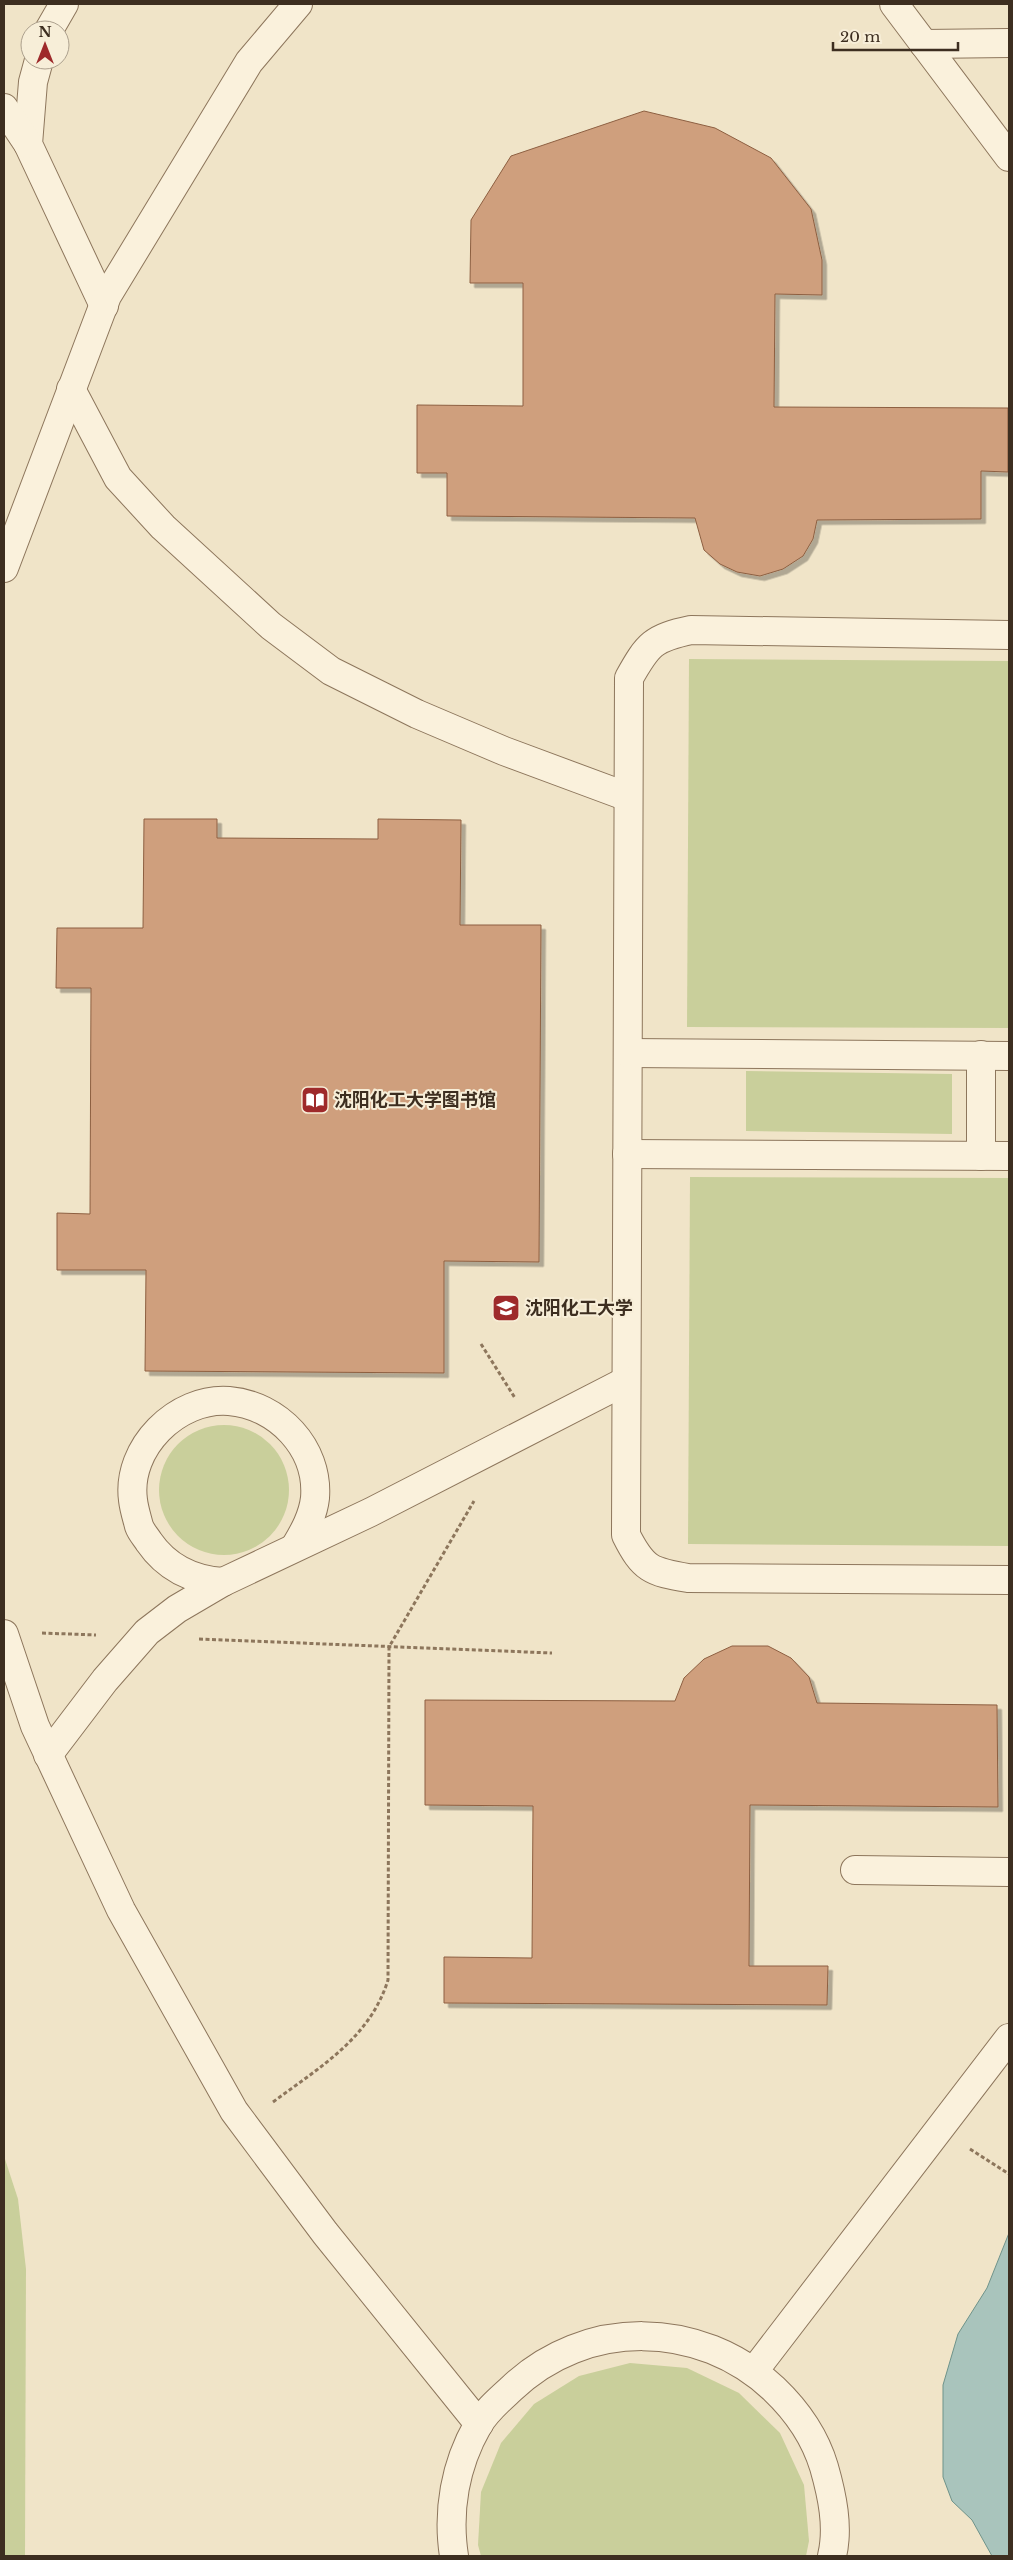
<svg xmlns="http://www.w3.org/2000/svg" width="1013" height="2560" viewBox="0 0 1013 2560" font-family="'Libre Baskerville','Noto Sans SC',serif">
	<defs>
		<filter id="shadow"><feDropShadow dx="4.5" dy="4.5" stdDeviation="0" flood-color="#0004"/></filter>
	</defs>
	<rect width="100%" height="100%" fill="#f0e4c8"/>
	<g fill="#c9cf9b">
		<path d="M689,659l320,2v367l-322,-1z"/>
		<path d="M746,1071l206,3v60l-206,-3z"/>
		<path d="M690,1177l319,1v368l-321,-2z"/>
		<circle cx="224" cy="1490" r="65"/>
		<path d="M4,2156l14,43 8,70 -1,287h-21z"/>
		<path d="M630,2363l57,5 52,25 41,40 24,52 5,56 -3,15h-325l-3,-11 3,-53 20,-49 33,-39 45,-28z"/>
	</g>
	<path fill="#a9c4bc" stroke="#6f938a" d="M1009,2233v323h-17l-20,-36 -20,-19 -9,-24v-92l15,-51 29,-46z"/>
	<g fill="#cf9f7d" stroke="#8d5f41" filter="url(#shadow)">
		<path d="M644,111l71,17 56,30 40,51 11,51v35l-47,-1 -1,113 234,1v64l-27,-1v48l-164,1 -4,19 -10,17 -20,13 -23,7 -23,-4 -17,-8 -16,-14 -9,-32 -248,-2v-43h-30v-68l106,1v-123h-53l1,-63 40,-64z"/>
		<path d="M144,819h73v19l161,1v-20l83,1 -1,105h81l-2,337 -95,-1v112l-299,-2 1,-101h-89v-57l33,1 1,-226h-35l1,-60h86z"/>
		<path d="M732,1646h36l23,12 18,19 8,26 180,2 1,102 -248,-2 -1,161h79l-1,39 -383,-2v-46l88,1 1,-152 -108,-1v-105l250,1 9,-23 20,-19z"/>
	</g>
	<g fill="none" stroke-linecap="round" stroke-linejoin="round">
		<defs>
			<g id="street">
				<path d="M894,4l115,153"/>
				<path d="M49,30l15,-26"/>
				<path d="M924,44l85,-1"/>
				<path d="M39,60l-6,22 -5,62 76,162"/>
				<path d="M4,108l24,36"/>
				<path d="M71,389l47,89 45,49 108,99 60,45 86,43 87,37 124,46"/>
				<path d="M4,568l103,-272 142,-234 49,-58"/>
				<path d="M1009,635l-318,-5c-38,8 -43,14 -62,48l-3,857c17,34 25,37 62,43l321,2"/>
				<path d="M628,1053l381,3"/>
				<path d="M981,1055v101"/>
				<path d="M627,1154l382,2"/>
				<path d="M223,1582c-31,-2 -56,-14 -74,-40 -3,-5 -8,-10 -10,-16 -2,-8 -5,-17 -6,-26 -7,-52 44,-103 96,-99 49,4 90,47 86,97 -2,18 -11,34 -20,49"/>
				<path d="M4,1634l31,92 86,184 113,201 91,122 154,191"/>
				<path d="M48,1755l57,-75 42,-48 30,-23 46,-27 148,-70 255,-131"/>
				<path d="M855,1870l154,2"/>
				<path d="M754,2371l255,-333"/>
				<path d="M454,2556c-7,-45 1,-91 24,-131 8,-14 21,-25 33,-36 74,-71 189,-70 263,0 22,21 41,48 50,78 8,28 15,60 8,89"/>
			</g>
		</defs>
		<use href="#street" stroke="#8d765c" stroke-width="30"/>
		<g stroke="#8d765c" stroke-width="3" stroke-dasharray="4 2.5" stroke-linecap="butt">
			<path d="M481,1344l34,54"/>
			<path d="M42,1633l54,2"/>
			<path d="M199,1639l353,14"/>
			<path d="M273,2102c47,-35 97,-64 115,-122l1,-333 85,-146"/>
			<path d="M970,2149l39,25"/>
		</g>
		<use href="#street" stroke="#faf1dc" stroke-width="28"/>
	</g>
	<defs>
		<symbol id="library-square" viewBox="-11 -11 22 22"><rect x="-9" y="-9" width="18" height="18" rx="4" fill="#9e2a2b" stroke="#f7eed8"/><path d="M-6-4Q-3-5.5-.7-3.5V5Q-3 3-6 4ZM6-4Q3-5.5 .7-3.5V5Q3 3 6 4Z" fill="#fff"/></symbol>
		<symbol id="university-square" viewBox="-11 -11 22 22"><rect x="-9" y="-9" width="18" height="18" rx="4" fill="#9e2a2b" stroke="#f7eed8"/><path d="M0-5L7-2L0 1L-7-2ZM-4 1L0 2.5L4 1V4Q0 6-4 4Z" fill="#fff"/></symbol>
	</defs>
	<g fill-rule="evenodd">
		<use href="#library-square" x="299" y="1084" width="32" height="32"/>
		<use href="#university-square" x="490" y="1292" width="32" height="32"/>
	</g>
	<g text-anchor="middle" dominant-baseline="central" stroke-width="4" stroke-linejoin="round" paint-order="stroke">
		<g font-size="18" font-weight="bold" fill="#3d2e20" stroke="#f7eed8" text-anchor="start">
			<text x="334" y="1100">沈阳化工大学图书馆</text>
			<text x="525" y="1308">沈阳化工大学</text>
		</g>
	</g>
	<rect width="1013" height="2560" fill="none" stroke="#3d2e20" stroke-width="10"/>
	<g transform="translate(45 45)"><circle r="24" fill="#f7eed8" stroke="#ada18e"/>
	<path d="M0-4L9 19L0 12L-9 19Z" fill="#9e2a2b"/>
	<text y="-8" font-size="14" font-weight="bold" text-anchor="middle" fill="#3d2e20">N</text>
	</g>
	<path d="M833 42v8h125v-8" fill="none" stroke="#3d2e20" stroke-width="2.5"/>
	<text x="840" y="42" font-size="15" fill="#3d2e20" stroke="#f7eed8" stroke-width="4" paint-order="stroke">20 m</text>
</svg>
